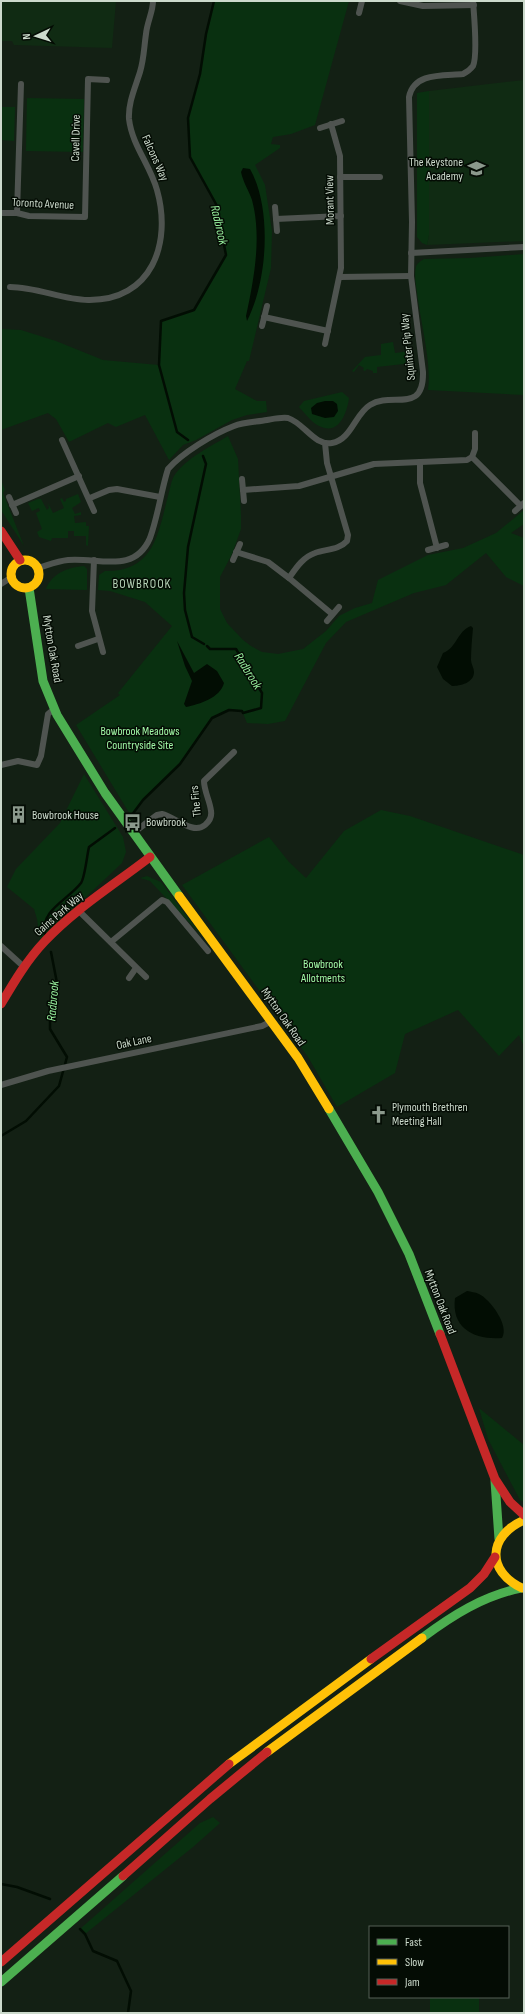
<svg xmlns="http://www.w3.org/2000/svg" width="525" height="2014" viewBox="0 0 525 2014" font-family="'Sofia Sans Condensed',sans-serif">
	<rect width="100%" height="100%" fill="#132014"/>
	<g fill="#102b13">
		<path d="M1,1h115l-4,47 -98,-3 -2,-4h-11z"/>
		<path d="M524,80v161l-97,4 2,-10v-144z"/>
	</g>
	<g fill="#093010">
		<path d="M214,1h135l-34,124 -24,9 -18,3 -2,7 9,1v3l-25,17 10,20 7,46 -1,37 -22,93h-2l-12,28 22,12h9l1,11 -20,3 -15,5 -36,20 -13,5 -14,15 -24,-45 -29,12 -8,-4 -39,19 -13,-23 -8,-6 -47,17v-101l20,1 35,11 47,19 56,5 2,-44 33,-12 32,-54 -10,-51 -26,-47 -2,-39 12,-43 6,-41z"/>
		<path d="M429,91v144l-2,10 -5,-2 -5,-6v-144z"/>
		<path d="M27,98l57,1 -1,53 -57,-1z"/>
		<path d="M1,107h14l-1,34 -13,-1z"/>
		<path d="M524,254v141l-96,-5c4,-27 -8,-70 -11,-98 -1,-7 -3,-17 -1,-25 1,-4 5,-6 8,-8l46,-1z"/>
		<path d="M393,342l2,11 15,-2 2,12 -35,4v6h-4v-2l-6,-2 -2,2 -2,-1 1,-2 -5,-3 -5,7 -2,-1 13,-14 16,-2v-11z"/>
		<path d="M342,392l7,6c-2,15 -10,38 -30,28 -7,-3 -15,-14 -20,-19l5,-6z"/>
		<path d="M228,436l10,23 3,56v14l-9,25 -12,23v32l7,14 16,17 8,6 11,6 16,2 25,-5 23,-18 13,-15 16,-8 17,-5 6,-23 50,-25 35,-7 33,-15 28,-23v14l-13,9 13,5v48l-18,-9 -20,-24 -40,32 -32,8 -68,29 -20,21 -41,78 -17,3 -21,-1 -5,-12 -13,-1 -17,8 -32,46 -37,36 -12,16 -55,-91 44,-30 -2,-2 54,-67 -27,-24 -35,-11 -12,-1 1,-15 6,-4c49,1 53,-37 63,-75 2,-6 3,-15 6,-20 12,-18 36,-29 54,-40z"/>
		<path d="M1,480l4,10 -2,3 21,53 -23,-36z"/>
		<path d="M78,494l3,8 -9,6 3,6 6,-2v3l-7,1 1,7 11,-1v4h3l-1,20 -2,-1v-9h-12v-5h-6v7h-16l-1,3 -12,-4 -2,-5 5,-3 -6,-16 4,-2 -1,-3 -7,3 -4,-8 10,-4h3l6,11 2,-2 -1,-5 5,10 11,-5 -4,-9 2,-1 2,4 2,-1v-2z"/>
		<path d="M84,566l3,3v21l-41,-1c5,-15 22,-22 38,-23z"/>
		<path d="M84,774l39,63 3,15 -4,11 -82,77 -3,-21 -3,-10 -27,-22 9,-18 44,-46z"/>
		<path d="M381,810l29,6 114,39v192l-5,-12 -20,21 -41,-46 -53,24 -10,39 -58,34 -29,-50 -126,-172 87,-48 20,25 17,16 38,-47z"/>
		<path d="M147,876l14,6 41,54 -52,-55 -10,-3z"/>
		<path d="M479,1408l45,37v57l-4,-2 -32,-61z"/>
		<path d="M213,1817l7,6 -27,24 -108,87 -5,-5 120,-106z"/>
		<rect x="430" y="1997" width="49" height="16"/>
	</g>
	<g fill="#020d03">
		<path d="M243,168l7,1c22,39 18,111 -3,152l-1,-5c8,-37 16,-79 6,-116 -3,-9 -9,-18 -11,-28z"/>
		<path d="M325,401h8l4,3 1,7 -4,6 -9,1 -13,-4 -1,-6 6,-5z"/>
		<path d="M471,626l2,2c-1,11 -2,22 -2,32 0,4 3,8 3,12 0,11 -14,14 -22,14l-9,-7 -6,-12 6,-14c13,-4 15,-23 28,-27z"/>
		<path d="M177,641l17,32 13,-9 10,7 7,12c-4,15 -24,21 -38,24l-2,-3 8,-23 -7,-15z"/>
		<path d="M467,1291c4,1 8,1 12,3 11,5 31,32 23,44 -27,2 -51,-9 -47,-40z"/>
	</g>
	<g fill="none" stroke-linecap="round" stroke-linejoin="round">
		<g stroke="#020d03" stroke-width="2.5">
			<path d="M188,440l-11,-8 -18,-67 2,-44 33,-11 32,-55 -10,-51 -26,-47 -2,-39 12,-44 6,-40 8,-33"/>
			<path d="M203,456l3,8 -18,83 -4,46 1,17 7,27 12,7"/>
			<path d="M131,816l12,-16 37,-36 32,-46 17,-8 13,1 1,2 18,-5 1,-15 -26,-44h-26l-3,-3"/>
			<path d="M45,934c-5,-24 23,-34 36,-51 4,-6 6,-28 8,-36l26,-19"/>
			<path d="M1,1136l25,-15 33,-35 8,-29 -17,-28v-24l7,-22 -6,-31"/>
			<path d="M1,1884l16,3 33,12"/>
			<path d="M80,1929l5,5 8,17 24,10 14,30 -3,22"/>
		</g>
		<g stroke="#4f5450" stroke-width="6">
			<path d="M400,1l23,5 51,-1"/>
			<path d="M359,13l3,-12"/>
			<path d="M320,128l22,-7"/>
			<path d="M340,177h40"/>
			<path d="M275,207l2,24"/>
			<path d="M1,213h16l12,3 56,1 3,-138 19,1"/>
			<path d="M17,213l4,-129"/>
			<path d="M276,219l65,-3"/>
			<path d="M411,253l113,-6"/>
			<path d="M340,277l71,-1"/>
			<path d="M10,287c27,0 53,13 78,13 64,1 84,-57 69,-110 -7,-25 -25,-45 -28,-71 -1,-16 6,-31 11,-47 4,-13 4,-25 6,-38 1,-12 7,-22 7,-33"/>
			<path d="M264,317l64,14"/>
			<path d="M262,326l5,-20"/>
			<path d="M325,344l16,-76 -1,-112 -9,-32"/>
			<path d="M62,440l32,71"/>
			<path d="M472,457l49,49"/>
			<path d="M420,462v21l17,65"/>
			<path d="M242,479l2,22"/>
			<path d="M243,490l56,-4 75,-22 93,-4 5,-3 3,-8v-16"/>
			<path d="M9,497l7,16"/>
			<path d="M90,498l19,-8 8,-1 43,8"/>
			<path d="M12,505l67,-29"/>
			<path d="M515,511l9,-8"/>
			<path d="M428,550l18,-5"/>
			<path d="M236,552l32,10 21,16 43,36"/>
			<path d="M94,560l-2,51 11,41"/>
			<path d="M233,560l7,-16"/>
			<path d="M38,568c10,-3 20,-7 30,-8 30,-3 66,15 82,-22 8,-22 11,-47 18,-69 14,-16 45,-35 66,-43 10,-4 22,-4 33,-6 6,-1 14,-3 21,-2 16,5 26,28 44,25 19,-3 23,-29 38,-38 22,-14 54,10 53,-33l-12,-96 1,-54 -3,-125c5,-25 35,-21 54,-23 4,-2 7,-4 10,-8 5,-11 1,-51 0,-65"/>
			<path d="M289,578c7,-10 14,-21 26,-25 11,-4 24,-3 32,-12l1,-6 -21,-72 -2,-20"/>
			<path d="M1,584l11,-7"/>
			<path d="M327,621l12,-14"/>
			<path d="M78,646l20,-7"/>
			<path d="M1,765l17,-4 19,4 4,-9 7,-42 6,-5"/>
			<path d="M133,833l24,-18 5,-1c13,3 31,21 43,11 5,-4 7,-8 6,-14 -1,-10 -7,-20 -7,-30l30,-29"/>
			<path d="M79,911l67,66"/>
			<path d="M111,942l51,-42 5,2 41,49"/>
			<path d="M1,946l23,21"/>
			<path d="M129,978l7,-10"/>
			<path d="M1,1085l47,-14 214,-45 10,-5"/>
		</g>
		<g stroke="#4caf50" stroke-width="9">
			<path d="M29,588l14,93 14,34 48,78 74,103"/>
			<path d="M329,1109l49,83 31,62 31,80"/>
			<path d="M495,1481l4,58"/>
			<path d="M422,1638c31,-23 61,-42 99,-50"/>
			<path d="M1,1982l122,-106"/>
		</g>
		<g stroke="#ffc107" stroke-width="9">
			<circle cx="25" cy="574" r="14"/>
			<path d="M179,896l119,162 31,51"/>
			<path d="M522,1588c-36,-17 -34,-52 2,-68"/>
			<path d="M267,1752l155,-114"/>
			<path d="M229,1764l142,-105"/>
		</g>
		<g stroke="#c62828" stroke-width="9">
			<path d="M1,531l19,29"/>
			<path d="M1,1004c13,-22 26,-44 44,-63 30,-32 70,-57 105,-84"/>
			<path d="M440,1334l55,145 15,23 14,13"/>
			<path d="M371,1659l99,-71 14,-14 11,-17"/>
			<path d="M123,1876l87,-77 57,-47"/>
			<path d="M1,1962l228,-198"/>
		</g>
	</g>
	<defs>
		<symbol id="school-bare" viewBox="-9 -9 18 18"><path d="M0-5L7-2L0 1L-7-2ZM-4 1L0 2.5L4 1V4Q0 6-4 4Z" fill="#8b998c" stroke="#040c04" stroke-width="2.5" paint-order="stroke"/></symbol>
		<symbol id="building-bare" viewBox="-9 -9 18 18"><path d="M-4-6H4V6H1V3H-1V6H-4ZM-2.5-4.3h1.7v1.8h-1.7ZM.8-4.3h1.7v1.8H.8ZM-2.5-1h1.7V.8h-1.7ZM.8-1h1.7V.8H.8Z" fill="#8b998c" stroke="#040c04" stroke-width="2.5" paint-order="stroke"/></symbol>
		<symbol id="bus-bare" viewBox="-9 -9 18 18"><path d="M-5-6H5V4H4V6H2V4H-2V6H-4V4H-5ZM-3.5-4V0h7V-4ZM-3.5 1.2v1.5H-2V1.2ZM2 1.2v1.5H3.5V1.2Z" fill="#8b998c" stroke="#040c04" stroke-width="2.5" paint-order="stroke"/></symbol>
		<symbol id="church-bare" viewBox="-9 -9 18 18"><path d="M-1.2-6h2.4v3.5h3.3v2.4h-3.3V6h-2.4V-.1h-3.3v-2.4h3.3Z" fill="#8b998c" stroke="#040c04" stroke-width="2.5" paint-order="stroke"/></symbol>
	</defs>
	<g fill-rule="evenodd">
		<use href="#school-bare" x="464" y="156" width="25" height="25"/>
		<use href="#building-bare" x="6" y="802" width="25" height="25"/>
		<use href="#bus-bare" x="120" y="810" width="25" height="25"/>
		<use href="#church-bare" x="366" y="1102" width="25" height="25"/>
	</g>
	<g text-anchor="middle" dominant-baseline="central" stroke-width="3" stroke-linejoin="round" paint-order="stroke">
		<g font-size="12" fill="#ccdacc" stroke="#040c04">
			<text transform="translate(76 138) rotate(-89)">Cavell Drive</text>
			<text transform="translate(155 158) rotate(66)">Falcons Way</text>
			<text transform="translate(330 200) rotate(-91)">Morant View</text>
			<text transform="translate(43 204) rotate(3)">Toronto Avenue</text>
			<text transform="translate(408 347) rotate(-96)">Squinter Pip Way</text>
			<text transform="translate(52 649) rotate(80)">Mytton Oak Road</text>
			<text transform="translate(196 801) rotate(-96)">The Firs</text>
			<text transform="translate(59 914) rotate(-41)">Gains Park Way</text>
			<text transform="translate(283 1017) rotate(55)">Mytton Oak Road</text>
			<text transform="translate(134 1042) rotate(-12)">Oak Lane</text>
			<text transform="translate(440 1302) rotate(69)">Mytton Oak Road</text>
		</g>
		<g font-size="12" fill="#ccdacc" stroke="#040c04" text-anchor="start">
			<text x="463" y="162" text-anchor="end">The Keystone<tspan x="463" dy="14">Academy</tspan></text>
			<text x="32" y="815">Bowbrook House</text>
			<text x="146" y="822">Bowbrook</text>
			<text x="392" y="1107">Plymouth Brethren<tspan x="392" dy="14">Meeting Hall</tspan></text>
		</g>
		<g font-size="12" fill="#a2f9a7" stroke="#040c04">
			<text x="140" y="731">Bowbrook Meadows<tspan x="140" dy="14">Countryside Site</tspan></text>
			<text x="323" y="964">Bowbrook<tspan x="323" dy="14">Allotments</tspan></text>
		</g>
		<g font-size="13" font-style="italic" fill="#97ee9d" stroke="#040c04">
			<text transform="translate(219 225) rotate(77)">Radbrook</text>
			<text transform="translate(248 671) rotate(58)">Radbrook</text>
			<text transform="translate(53 1001) rotate(-85)">Radbrook</text>
		</g>
		<g font-size="13" letter-spacing="1" fill="#b4d1b5" stroke="#040c04">
			<text x="142" y="584">BOWBROOK</text>
		</g>
	</g>
	<rect width="525" height="2014" fill="none" stroke="#ccdacc" stroke-width="4"/>
	<rect x="369" y="1926" width="140" height="72" fill="#040c04" stroke="#545e54"/>
	<rect x="377" y="1939" width="20" height="6" fill="#4caf50" stroke="#545e54"/>
	<text x="405" y="1946" font-size="12" fill="#ccdacc">Fast</text>
	<rect x="377" y="1959" width="20" height="6" fill="#ffc107" stroke="#545e54"/>
	<text x="405" y="1966" font-size="12" fill="#ccdacc">Slow</text>
	<rect x="377" y="1979" width="20" height="6" fill="#c62828" stroke="#545e54"/>
	<text x="405" y="1986" font-size="12" fill="#ccdacc">Jam</text>
	<g transform="translate(36 36) rotate(266)" stroke="#040c04" stroke-width="3" paint-order="stroke">
	<path d="M0-3L7 15L0 10L-7 15Z" fill="#ccdacc"/>
	<text y="-6" font-size="11" font-weight="bold" text-anchor="middle" fill="#ccdacc">N</text>
	</g>
</svg>
